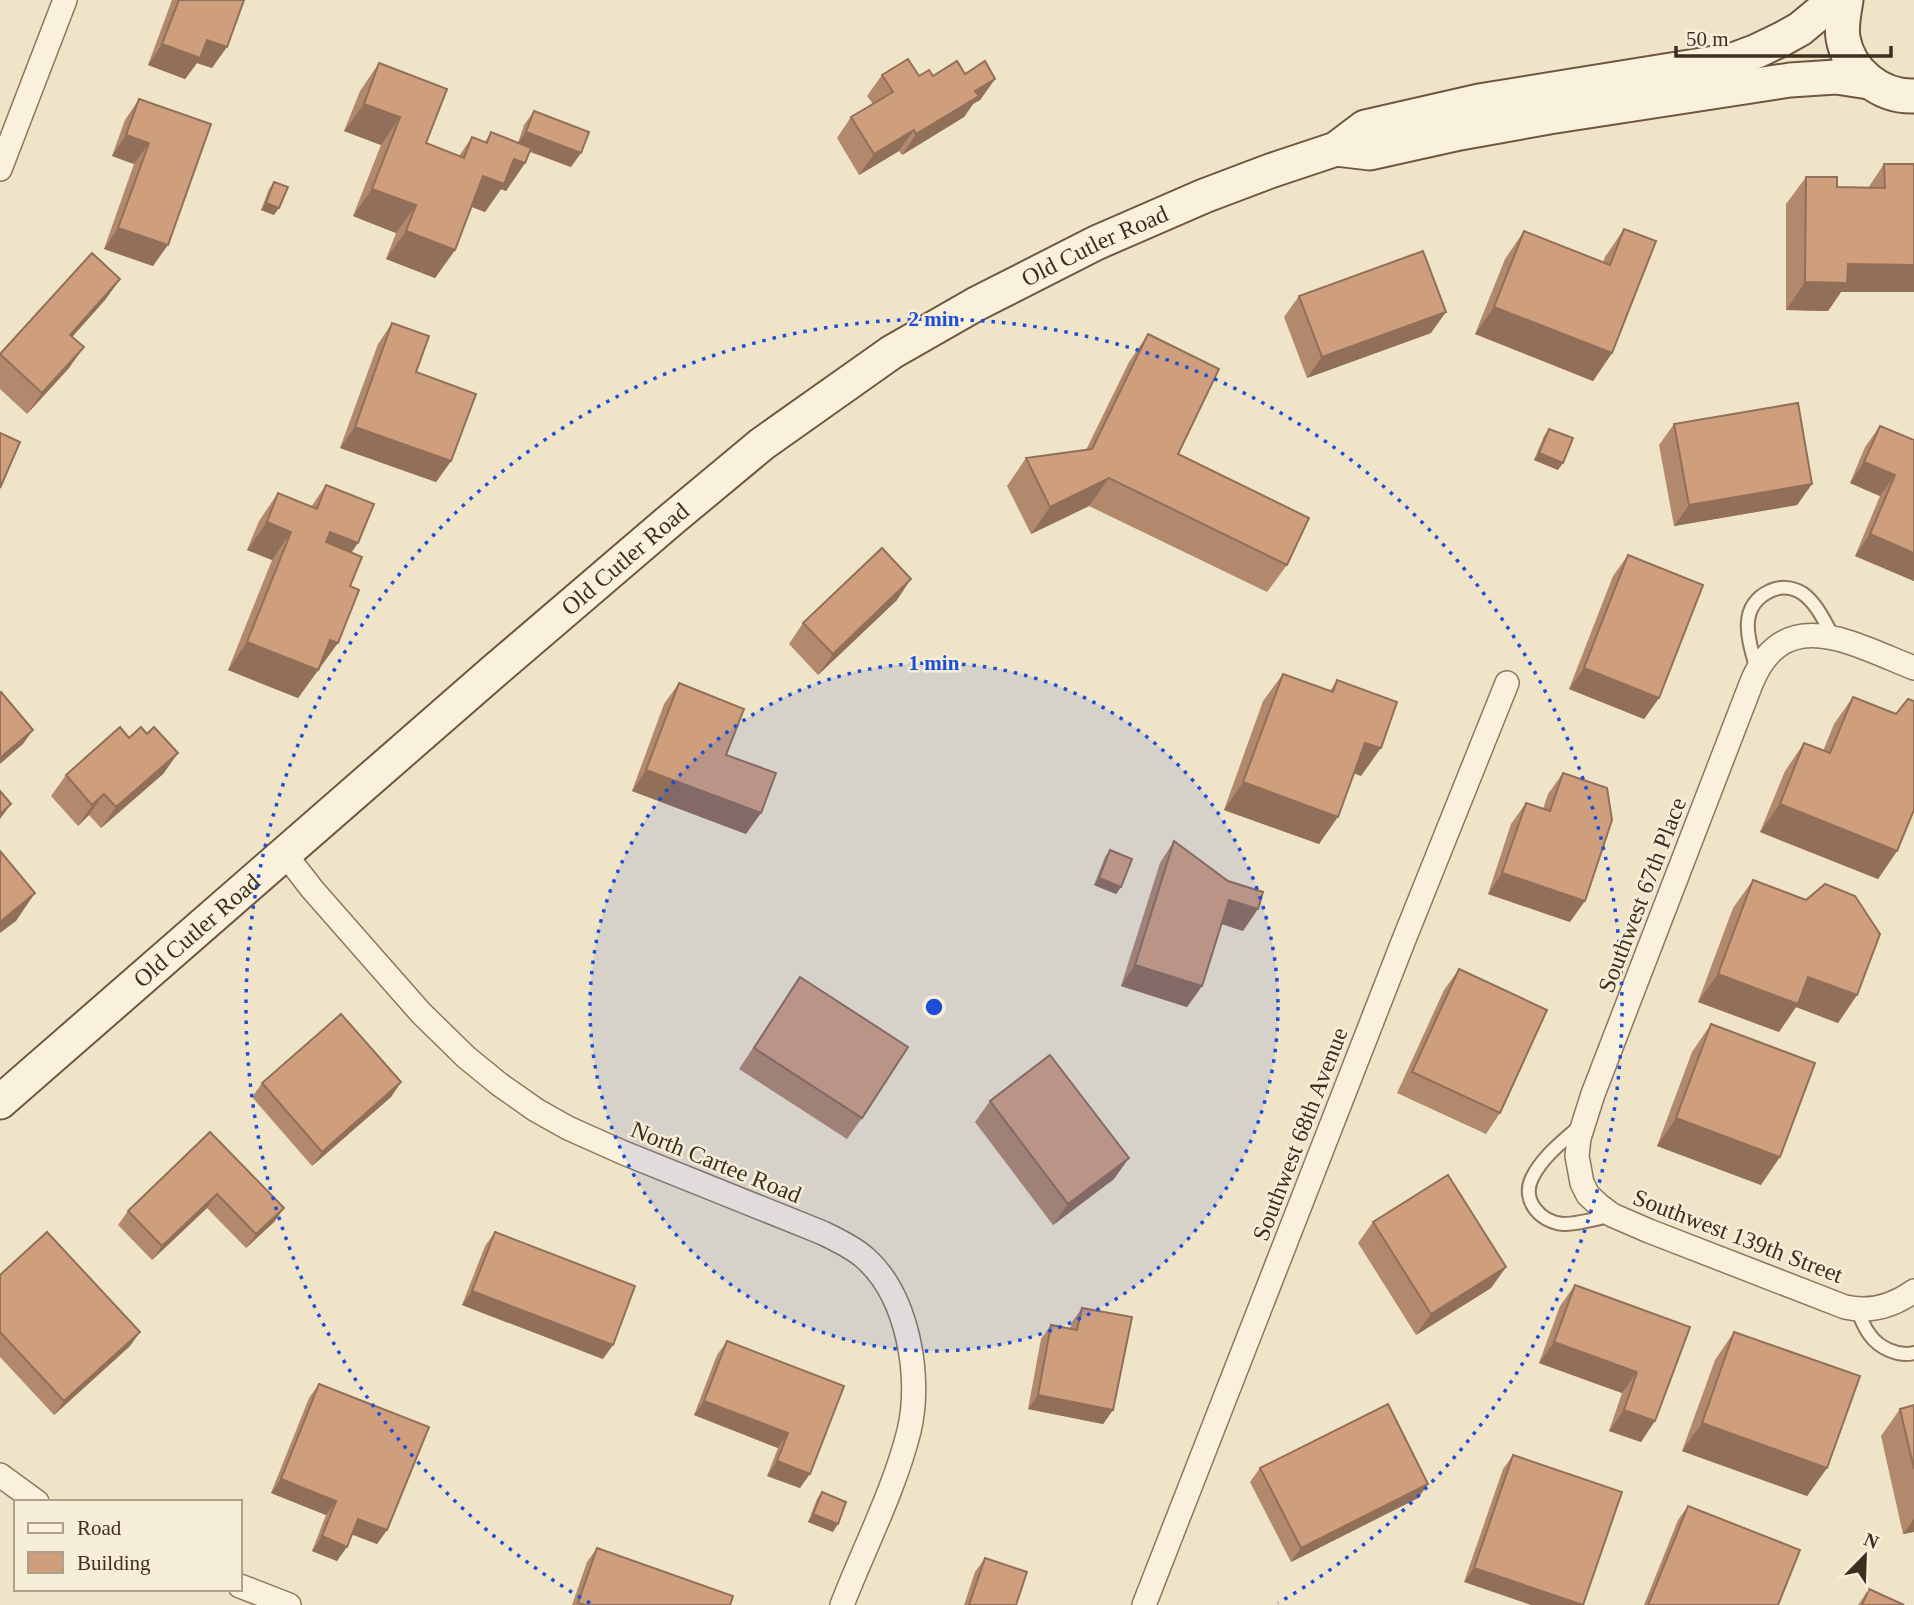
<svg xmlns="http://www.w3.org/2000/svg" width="1914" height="1605" viewBox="0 0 1914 1605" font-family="'Times New Roman',serif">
	<rect width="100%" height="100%" fill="#f0e4c8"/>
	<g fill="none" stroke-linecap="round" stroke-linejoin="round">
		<defs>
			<g id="lane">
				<path d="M1757,670c-8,-28 -21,-63 13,-79 10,-5 22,-4 32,2 15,10 23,30 32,45"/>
				<path d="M1580,1126c-17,15 -38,31 -48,52 -11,22 8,44 31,46 16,0 33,-5 49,-9"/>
				<path d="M1857,1310c4,8 7,18 13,25 9,13 29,22 44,18"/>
			</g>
			<g id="street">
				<path d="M0,169l65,-169"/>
				<path d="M1914,668c-59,-23 -130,-67 -163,16l-158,410 -14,44 -2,18 5,27 6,12 12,11 12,9 37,16 196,76c26,6 48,-1 69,-16"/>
				<path d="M285,854l27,35 109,124 45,44 33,27 37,26 32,18 56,25 199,80c14,7 30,14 42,25 43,38 57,119 44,173 -15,60 -45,117 -67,174"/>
				<path d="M0,1475l37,27"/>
				<path d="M240,1586l49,19"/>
				<path d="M1144,1605l259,-663 104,-259"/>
			</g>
			<g id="secondary">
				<path d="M1846,0c-2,13 -5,26 -3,38 6,34 37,59 71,58"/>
				<path d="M1336,149l34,4 90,-20 89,-16 241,-37 46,-3 33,5"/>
				<path id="s1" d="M0,1102l493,-430 180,-154 89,-74 130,-92 84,-48 120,-61 108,-47 66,-25 66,-22 29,-22 114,-26 254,-41 24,-9 25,-12 18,-10 24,-20 18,-9"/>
			</g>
		</defs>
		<use href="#lane" stroke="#8d765c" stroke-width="16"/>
		<use href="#street" stroke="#8d765c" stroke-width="26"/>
		<use href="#secondary" stroke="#6f573f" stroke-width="37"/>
		<use href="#lane" stroke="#faf1dc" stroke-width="12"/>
		<use href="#street" stroke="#faf1dc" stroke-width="23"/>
		<use href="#secondary" stroke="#faf1dc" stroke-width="33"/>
	</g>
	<g fill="#b2896c">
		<path d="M172,0h72l-32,68 -15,-5 -12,16 -37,-14z"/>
		<path d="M379,63l47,80 33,13 13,-19 13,5 6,-10 27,11 6,-18 10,-14 37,56 -41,-15 -5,11 -19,28 -5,-2 -16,23 -13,-5 -17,43 -20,28 -49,-19 10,-26 -43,-17 28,-71 -37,-14 16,-40z"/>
		<path d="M965,74l30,5 -15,21 -7,4 -9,13 -62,38 -3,-4 -40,24 -22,-37 14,-21 22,-13 -6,-8 15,-21 37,1z"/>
		<path d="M139,99l72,25 -58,142 -49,-17 30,-85 -22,-8 13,-36z"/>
		<path d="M1884,164h30l-73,128 -13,19 -42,-1v-106l20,-27 31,10 31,1z"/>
		<path d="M274,182v33l-13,-5 8,-21z"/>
		<path d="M1624,229l-12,124 -19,28 -118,-47 30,-75 19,-28 79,31 2,-5z"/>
		<path d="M120,279l-15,21 -33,37 -3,31 -42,46 -27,-25v-35z"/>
		<path d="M1299,296l132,37 -124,45 -23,-61z"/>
		<path d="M392,323l24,49 35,89 -15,21 -96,-34 38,-104z"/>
		<path d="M1148,334l30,120 109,111 -20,27 -178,-86 -58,28 -24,-48 19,-28 60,-8 43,-88z"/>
		<path d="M1674,424l138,60 -15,21 -123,21 -15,-81z"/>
		<path d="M1880,426l34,14v141l-59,-25 25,-60 -30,-13 15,-36z"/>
		<path d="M1549,429l9,41 -24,-10 10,-24z"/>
		<path d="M326,485l25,68 -1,33 -31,85 -1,-1 -20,28 -70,-28 44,-110 -25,-10 12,-29 19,-28 33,14z"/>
		<path d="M1628,555l31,143 -15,21 -75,-30 44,-113z"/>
		<path d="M897,600l-79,75 -29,-31 14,-21z"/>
		<path d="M1283,674l47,17 7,-11 24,96 -7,-3 -35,71 -95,-34 39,-109z"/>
		<path d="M679,683l47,72 20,79 -114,-43 32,-87z"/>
		<path d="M1853,697l43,17 1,137 -19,28 -118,-47 25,-61 19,-28 19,8 11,-27z"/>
		<path d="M129,738l49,15 -15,21 -62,54 -12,-13 -11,11 -27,-30 15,-21z"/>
		<path d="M1563,773l7,149 -82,-28 23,-70 15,-21 17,6 5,-15z"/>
		<path d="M1174,841l69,90 -22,-7 -19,62 -15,21 -66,-21 39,-123z"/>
		<path d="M1110,850l11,37 -5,7 -22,-9 11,-28z"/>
		<path d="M1753,880l53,20 51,95 -19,28 -42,-16 -17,25 -81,-30 35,-94z"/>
		<path d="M1459,969l41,144 -14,21 -89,-41 47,-103z"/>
		<path d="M800,977l62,141 -15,21 -108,-70z"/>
		<path d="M1711,1024l50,161 -104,-39 35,-94z"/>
		<path d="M401,1082l-10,15 -79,69 -60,-69 10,-14z"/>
		<path d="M990,1101l124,78 -61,46 -78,-103z"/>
		<path d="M210,1132l74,76 -10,14 -28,26 -39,-40 -55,52 -34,-35 10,-14z"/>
		<path d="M1373,1222l133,45 -15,21 -75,47 -58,-92z"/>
		<path d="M495,1232l108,127 -141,-54 23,-59z"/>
		<path d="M0,1275l130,71 -76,69 -54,-58z"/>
		<path d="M1575,1285l115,42 -49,115 -32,-11 13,-38 -83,-30 21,-57z"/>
		<path d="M1082,1308l31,102 -10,14 -75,-15 13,-70 10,-14 19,4 2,-7z"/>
		<path d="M1734,1332l93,136 -20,28 -125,-45 33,-91z"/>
		<path d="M727,1341l117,45 -44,102 -33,-12 11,-28 -84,-33 23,-60z"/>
		<path d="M319,1384l68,146 -10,14 -25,-10 -15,27 -25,-10 14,-36 -55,-22 38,-95z"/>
		<path d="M1914,1405v127l-11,2 -22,-98 19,-27z"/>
		<path d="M1513,1455l109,37 -158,90 39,-113z"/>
		<path d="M1260,1468l168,16 -10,14 -127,64 -41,-80z"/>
		<path d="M822,1492l11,40 -25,-10 9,-23z"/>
		<path d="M1688,1506l90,99h-134l34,-85z"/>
		<path d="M597,1548l133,57h-158l15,-43z"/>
		<path d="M985,1558l31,47h-52l11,-33z"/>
		<path d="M1869,1589l35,16h-46z"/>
	</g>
	<g fill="#916f58">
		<path d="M207,40l20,7 -15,21 -15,-5 -12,16 -37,-14 14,-21z"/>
		<path d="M995,79l-15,21 -7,4 -9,13 -62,38 14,-21 59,-43z"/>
		<path d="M364,104l36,13 -19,28 -37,-14z"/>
		<path d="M914,130l-15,21 -40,24 15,-21z"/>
		<path d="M526,132l55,21 -10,14 -55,-21z"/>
		<path d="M126,135l23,8 -15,21 -22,-8z"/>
		<path d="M514,159l11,4 -19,28 -5,-2 -16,23 -21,-8 19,-28z"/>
		<path d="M372,189l44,16 -20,28 -43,-17z"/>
		<path d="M266,203l13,5 -5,7 -13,-5z"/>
		<path d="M118,228l50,17 -15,21 -49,-17z"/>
		<path d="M406,231l49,19 -20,28 -49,-19z"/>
		<path d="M1848,264l66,1v27h-73l-13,19 -42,-1 19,-28z"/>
		<path d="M120,279l-15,21 -50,56 15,-21z"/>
		<path d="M1494,307l118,46 -19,28 -118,-47z"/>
		<path d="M1446,312l-15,21 -124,45 15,-21z"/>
		<path d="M84,347l-15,21 -42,46 15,-21z"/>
		<path d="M355,427l96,34 -15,21 -96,-34z"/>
		<path d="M1539,453l24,10 -5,7 -24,-10z"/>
		<path d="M1864,462l31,13 -15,21 -30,-13z"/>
		<path d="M1109,478l-20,28 -58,28 19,-27z"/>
		<path d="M1812,484l-15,21 -123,21 15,-21z"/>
		<path d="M267,522l24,10 -19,28 -25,-10z"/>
		<path d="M330,532l28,11 -19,28 -29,-12z"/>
		<path d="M1870,534l44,19v28l-59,-25z"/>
		<path d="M911,579l-14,21 -79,75 15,-21z"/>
		<path d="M330,640l8,3 -40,55 -70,-28 19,-28z"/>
		<path d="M1584,668l75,30 -15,21 -75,-30z"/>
		<path d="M33,730l-10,14 -23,20v-6z"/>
		<path d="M1365,743l16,5 -20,28 -15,-6z"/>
		<path d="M178,753l-15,21 -62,54 15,-21z"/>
		<path d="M646,770l115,43 -15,21 -114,-43z"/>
		<path d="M1243,782l95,35 -19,27 -95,-34z"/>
		<path d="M104,794l-15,21 -11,11 14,-21z"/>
		<path d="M11,804l-11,15v-5z"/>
		<path d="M1780,804l117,47 -19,28 -118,-47z"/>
		<path d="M1502,873l83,28 -15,21 -82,-28z"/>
		<path d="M1099,878l22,9 -5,7 -22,-9z"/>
		<path d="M35,893l-19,28 -16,12v-11z"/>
		<path d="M1229,900l29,9 -15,22 -29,-10z"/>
		<path d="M1135,965l67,21 -15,21 -66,-21z"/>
		<path d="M1718,974l90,3 49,18 -19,28 -42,-16 -17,25 -81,-30z"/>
		<path d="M401,1082l-10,15 -79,69 10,-14z"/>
		<path d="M1676,1118l104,39 -19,28 -104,-39z"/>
		<path d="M1129,1158l-15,21 -61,46 15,-21z"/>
		<path d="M217,1194l-10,14 -55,52 10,-14z"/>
		<path d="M284,1208l-10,14 -28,26 10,-14z"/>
		<path d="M1506,1267l-15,21 -75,47 15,-21z"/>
		<path d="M472,1291l141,54 -10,14 -141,-54z"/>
		<path d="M140,1332l-10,14 -76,69 10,-14z"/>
		<path d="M1554,1342l83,30 -15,21 -83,-30z"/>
		<path d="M1038,1395l75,15 -10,14 -75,-15z"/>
		<path d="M704,1401l84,32 -10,15 -84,-33z"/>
		<path d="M1624,1410l31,11 -14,21 -32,-11z"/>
		<path d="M1702,1423l125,45 -20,28 -125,-45z"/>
		<path d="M777,1461l33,13 -10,14 -33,-12z"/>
		<path d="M281,1479l55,22 -10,14 -55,-22z"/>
		<path d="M1428,1484l-10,14 -127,64 10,-14z"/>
		<path d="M813,1514l25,10 -5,8 -25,-10z"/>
		<path d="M358,1519l29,11 -10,14 -29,-11z"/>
		<path d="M1914,1519v13l-11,2z"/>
		<path d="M322,1536l25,11 -10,14 -25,-10z"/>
		<path d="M1474,1568l108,37h-51l-67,-23z"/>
	</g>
	<g fill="#cf9f7d" stroke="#916f58" stroke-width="2">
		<path d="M179,0h65l-17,47 -20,-7 -7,18 -38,-14z"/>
		<path d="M908,59l11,17 10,-6 4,6 24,-15 8,13 20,-13 10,18 -20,12 4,5 -63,38 -2,-4 -40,24 -23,-37 42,-25 -11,-17z"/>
		<path d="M379,63l68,26 -21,54 38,15 8,-21 15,6 4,-11 40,16 -6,15 -11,-4 -10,25 -21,-8 -28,74 -49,-19 10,-26 -44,-16 28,-72 -36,-13z"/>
		<path d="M139,99l72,25 -43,121 -50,-17 31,-85 -23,-8z"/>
		<path d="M534,111l55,21 -8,21 -55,-21z"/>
		<path d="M1884,164h30v101l-66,-1 -1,19 -42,-1 1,-105h31v10l48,1z"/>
		<path d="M274,182l14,5 -9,21 -13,-5z"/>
		<path d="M1624,229l32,12 -44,112 -118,-46 30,-76 86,34z"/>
		<path d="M1423,251l23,61 -124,45 -23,-61z"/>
		<path d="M92,253l28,26 -50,56 14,12 -42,46 -42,-39z"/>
		<path d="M392,323l37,13 -13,36 60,22 -25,67 -96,-34z"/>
		<path d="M1148,334l71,35 -41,85 131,64 -22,47 -178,-87 -59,29 -24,-49 66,-9z"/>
		<path d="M1798,403l14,81 -123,21 -15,-81z"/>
		<path d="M1880,426l34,14v113l-44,-19 25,-59 -31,-13z"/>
		<path d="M1549,429l24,9 -10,25 -24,-10z"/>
		<path d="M0,433l20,9 -20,46z"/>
		<path d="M326,485l48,19 -16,39 -28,-11 -4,10 36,15 -12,29 9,4 -21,53 -8,-3 -12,30 -71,-28 44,-110 -24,-10 11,-29 39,16z"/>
		<path d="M882,548l29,31 -78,75 -30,-31z"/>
		<path d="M1628,555l75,30 -44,113 -75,-30z"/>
		<path d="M1283,674l50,18 4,-12 60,22 -16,46 -16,-5 -27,74 -95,-35z"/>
		<path d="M679,683l65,26 -18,46 50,18 -15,40 -115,-43z"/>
		<path d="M1,692l32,38 -33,28v-65z"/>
		<path d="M1853,697l43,17 12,-15 6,2v109l-17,41 -117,-47 24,-61 26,10z"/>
		<path d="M120,727l9,11 12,-11 6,7 7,-7 24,26 -62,54 -12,-13 -12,11 -26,-30z"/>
		<path d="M1563,773l44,15 5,32 -27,81 -83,-28 24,-70 24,8z"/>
		<path d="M0,791l11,13 -11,10z"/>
		<path d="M1174,841l54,40 35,11 -5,17 -29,-9 -27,86 -67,-21z"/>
		<path d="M1110,850l22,9 -11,28 -22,-9z"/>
		<path d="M0,851l35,42 -35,29z"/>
		<path d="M1753,880l53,20 19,-16 30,12 25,38 -23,61 -49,-18 -10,27 -80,-30z"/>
		<path d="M1459,969l88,41 -47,103 -88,-41z"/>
		<path d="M800,977l108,70 -46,71 -108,-70z"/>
		<path d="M341,1014l60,68 -79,70 -60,-69z"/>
		<path d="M1711,1024l104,39 -35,94 -104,-39z"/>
		<path d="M1050,1055l79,103 -61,46 -78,-103z"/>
		<path d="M210,1132l74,76 -28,26 -39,-40 -55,52 -34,-35z"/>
		<path d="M1448,1175l58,92 -75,47 -58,-92z"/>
		<path d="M47,1232l93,100 -76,69 -64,-69v-57z"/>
		<path d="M495,1232l140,54 -22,59 -141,-54z"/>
		<path d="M1575,1285l115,42 -35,94 -31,-11 13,-38 -83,-30z"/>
		<path d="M1082,1308l50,9 -19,93 -75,-15 13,-70 26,5z"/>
		<path d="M1734,1332l126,44 -33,92 -125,-45z"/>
		<path d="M727,1341l117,45 -34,88 -33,-13 11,-28 -84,-32z"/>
		<path d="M319,1384l110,43 -42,103 -29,-11 -11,28 -25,-11 14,-35 -55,-22z"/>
		<path d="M1388,1404l40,80 -127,64 -41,-80z"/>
		<path d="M1914,1405v64l-14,-60z"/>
		<path d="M1513,1455l109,37 -39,113 -109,-37z"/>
		<path d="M822,1492l24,10 -8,22 -25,-10z"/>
		<path d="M1688,1506l112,44 -22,55h-130z"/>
		<path d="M597,1548l136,48 -3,9h-145l-7,-2z"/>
		<path d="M985,1558l42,14 -11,33h-47z"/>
		<path d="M1869,1589l35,16h-42z"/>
	</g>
	<circle cx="934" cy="1007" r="344" fill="#1d4ed8" fill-opacity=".12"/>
	<g fill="none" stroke="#1d4ed8" stroke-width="3.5" stroke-dasharray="3.5 7">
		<circle cx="934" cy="1007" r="344"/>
		<path d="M590 1603A688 688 0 1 1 1278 1603"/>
	</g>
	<g text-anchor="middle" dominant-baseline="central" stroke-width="5" stroke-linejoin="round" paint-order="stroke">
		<g font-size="24" fill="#3d2e20" stroke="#f7eed8">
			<text stroke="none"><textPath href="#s1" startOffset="1395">Old Cutler Road</textPath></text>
			<text stroke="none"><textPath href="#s1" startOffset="828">Old Cutler Road</textPath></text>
			<text transform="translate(1642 895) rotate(-69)">Southwest 67th Place</text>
			<text stroke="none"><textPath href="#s1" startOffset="261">Old Cutler Road</textPath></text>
			<text transform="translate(1300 1134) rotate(-69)">Southwest 68th Avenue</text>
			<text transform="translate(716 1162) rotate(22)">North Cartee Road</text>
			<text transform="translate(1738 1236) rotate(21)">Southwest 139th Street</text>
		</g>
	</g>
	<circle cx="934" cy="1007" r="10" fill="#1d4ed8" stroke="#f7eed8" stroke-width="3.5"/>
	<g font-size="21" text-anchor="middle" font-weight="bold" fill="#1d4ed8" stroke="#f7eed8" stroke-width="5" stroke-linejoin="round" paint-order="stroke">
		<text x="934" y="326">2 min</text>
		<text x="934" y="670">1 min</text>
	</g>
	<rect x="14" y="1500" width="228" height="91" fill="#f7eed8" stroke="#ada18e" stroke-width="2"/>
	<rect x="28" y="1523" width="35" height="10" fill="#faf1dc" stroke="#ada18e" stroke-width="2"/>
	<text x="77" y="1535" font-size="21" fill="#3d2e20">Road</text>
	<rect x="28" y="1552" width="35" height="21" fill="#cf9f7d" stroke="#ada18e" stroke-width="2"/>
	<text x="77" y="1570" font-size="21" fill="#3d2e20">Building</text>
	<g transform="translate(1865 1556) rotate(23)" stroke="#f7eed8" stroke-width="5" paint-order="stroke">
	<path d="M0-5L12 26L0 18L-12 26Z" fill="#3d2e20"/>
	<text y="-10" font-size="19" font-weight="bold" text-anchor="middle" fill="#3d2e20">N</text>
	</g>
	<path d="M1676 46v10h215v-10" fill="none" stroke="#3d2e20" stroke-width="3.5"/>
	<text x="1686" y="46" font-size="21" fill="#3d2e20" stroke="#f7eed8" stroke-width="5" paint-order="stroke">50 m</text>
</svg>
